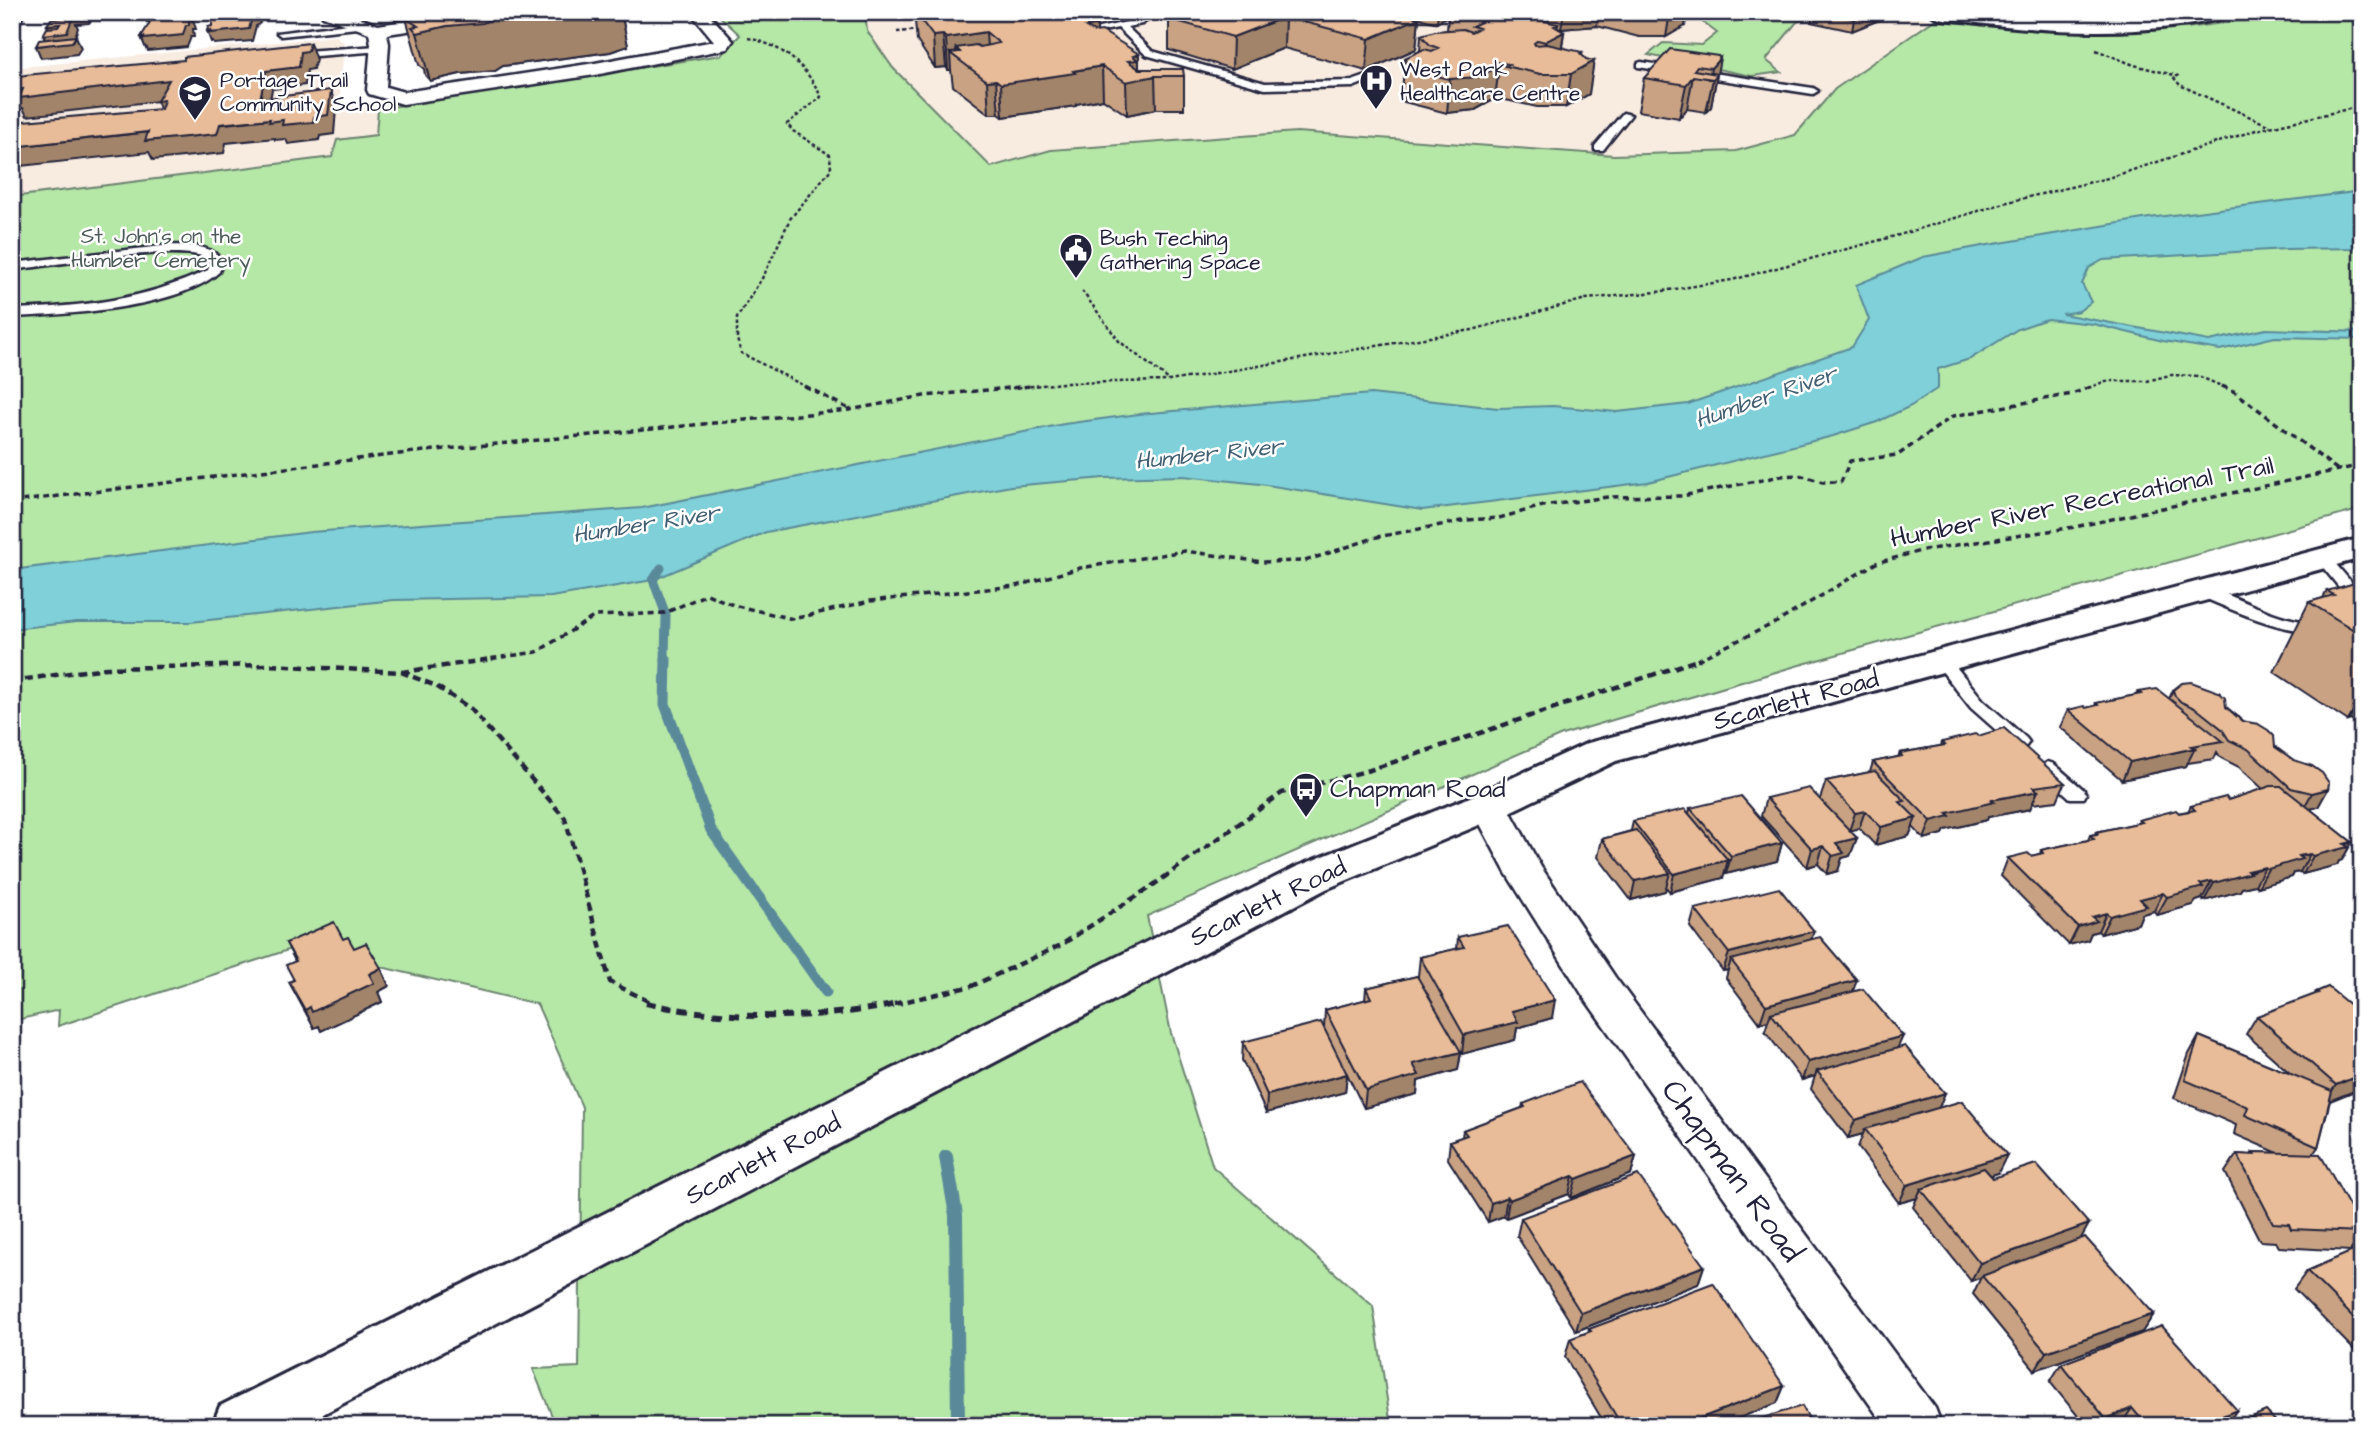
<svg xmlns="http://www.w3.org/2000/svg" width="2374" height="1438" viewBox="0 0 2374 1438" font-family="'Architects Daughter',sans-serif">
	<rect width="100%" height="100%" fill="#fff"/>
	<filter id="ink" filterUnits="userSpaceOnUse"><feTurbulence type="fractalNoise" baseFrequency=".0143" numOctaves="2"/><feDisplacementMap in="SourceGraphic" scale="14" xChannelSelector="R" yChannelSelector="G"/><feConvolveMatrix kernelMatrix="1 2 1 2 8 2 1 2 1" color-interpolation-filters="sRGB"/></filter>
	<g filter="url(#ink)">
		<g fill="#f8ebe0">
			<path d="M838,12h1059l37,8 -99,69 -40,46 -59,16 -122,4 -317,-23 -246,18 -60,17z"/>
			<path d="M336,36l8,7 -4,55 10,7 28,4 -2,26 -39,5 -5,17 -320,40v-129z"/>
		</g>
		<g fill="#b5e7a7" stroke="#6c8471" stroke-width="2">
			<path d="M715,12h150l2,19 26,37 98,99 60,-17 246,-18 317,23 122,-4 59,-16 40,-46 99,-69 111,9 141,-1 80,-11 6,-5h90v497l-566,157 -234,69 -415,181 24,117 42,134 160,139 18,120h-835l-23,-57 46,-2 3,-260 -45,-103 -240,-57 -239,79 1,-16 -47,11v-824l320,-40 5,-17 39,-5 2,-26 343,-54 19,-20z"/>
			<path d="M1703,12h112l-19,11 -30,37 15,12 -29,4 -104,-21 15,-12 39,2 15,-12 -20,-15z"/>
		</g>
		<path fill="#7fd0d8" stroke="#5a8a99" stroke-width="2" d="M2362,191v57l-76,1 -183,11 -14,8 -7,16 9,18 -12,9 -17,3 147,27 57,-12 96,3v7l-87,-2 -55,13 -57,-9 -70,-17 -46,-5 -29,10 -48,30 -32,10v19l-27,18 -34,16 -44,14 -185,46 -159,20 -67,8 -162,-26 -77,-8 -79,2 -93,8 -245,46 -113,48 -102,17 -157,3 -203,22h-114l-65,7v-59l299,-38 331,-24 422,-84 75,-10 232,-20 127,14 55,-2 64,6 71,-8 164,-57 17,-27 -13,-35 67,-28 59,-11 167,-28z"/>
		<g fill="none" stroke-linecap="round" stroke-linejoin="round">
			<path stroke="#5a8a99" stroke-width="9" d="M661,568l-8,12 13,35 -1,45"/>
			<path stroke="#5a8a99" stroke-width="11" d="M666,659l-1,45 46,126 115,162"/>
			<path stroke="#5a8a99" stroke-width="14" d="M946,1157l10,58 2,211"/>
			<defs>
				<g id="service">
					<path d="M1149,12h10l-17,12 -15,3 25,24 113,32 87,-2 23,-8 5,3 -27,11 -88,2 -119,-34 -28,-27 -24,5 -4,-3 46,-10z"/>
					<path d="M364,22l3,5 -86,9 -4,-3z"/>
					<path d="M378,46l3,1v4l-91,7 -5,-3 5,-3z"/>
					<path d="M1641,62l172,26 5,3 -5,3 -175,-27v-4z"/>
					<path d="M1623,113l8,2 -28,35h-8v-4z"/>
					<path d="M171,245c20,1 39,-1 52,16l-4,11c-39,36 -155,43 -207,45v-8c69,-2 133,-9 196,-39l3,-9c-18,-21 -166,6 -199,9v-7z"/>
					<path d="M2323,553l5,2 34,40v12l-8,-1 -36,-45 -3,-3z"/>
					<path d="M2201,586c42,11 80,39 126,37 14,-1 22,-11 35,-14v12c-47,30 -121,-8 -167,-27l-2,-3 2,-3z"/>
					<path d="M1942,656l6,1 35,43 43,38 3,4 -3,4h-12l-43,-38 -37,-47z"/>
					<path d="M2048,762l6,2 30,26 2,4 -2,4h-14l-28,-26 -3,-4z"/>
				</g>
				<g id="minor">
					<path d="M12,12h13l-7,12 -6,1z"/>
					<path d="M321,12h24l33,13 87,-13h45l-8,5 -115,17 2,10 -3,43 18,5 191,-29 119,-22 -24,-29h17l26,29 -6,8 -6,1 -126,25 -192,29 -34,-10 -2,-4 4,-46 -2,-11 -46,-17z"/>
					<path d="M1489,793l13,3 39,71 74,110 320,431 7,18h-57l-300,-427 -79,-126 -36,-68 6,-9z"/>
				</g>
				<path id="tertiary" d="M1929,12h54l100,7 152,-7 -2,4c-85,21 -177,17 -263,6 -12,-2 -33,-1 -41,-10z"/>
				<path id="secondary" d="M2362,538v20l-746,203 -113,54 -177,74 -1026,537h-88l8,-20 1076,-539 179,-72 113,-52z"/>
			</defs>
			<use href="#service" stroke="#22223b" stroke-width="5"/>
			<use href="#minor" stroke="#22223b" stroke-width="5"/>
			<use href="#tertiary" stroke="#22223b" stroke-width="6"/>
			<use href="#secondary" stroke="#22223b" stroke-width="6"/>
			<g stroke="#22223b" stroke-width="2.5" stroke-dasharray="3.5 2.5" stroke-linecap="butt">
				<path d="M897,32l24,-2"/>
				<path d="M748,38c34,7 59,28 73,59l-34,27 6,7 37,24 1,14 -41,50 -26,56 -27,43v21l4,14 67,35"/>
				<path d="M2096,50l38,15 44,11 -4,2 6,7 90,41"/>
				<path d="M1082,291l37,50 50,39"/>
				<path d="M1012,388l51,-5 106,-2 303,-51 114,-31 71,-7 75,-12 167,-45 109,-33 100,-24 148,-48 106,-24"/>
				<path d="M2088,388l18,-7h41l23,-6 28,1 28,12"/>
			</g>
			<g stroke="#22223b" stroke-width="3.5" stroke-dasharray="6 4.5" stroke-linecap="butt">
				<path d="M805,386l44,23"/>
				<path d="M2222,386l12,5 105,80"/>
				<path d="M12,502l403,-50 434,-42 75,-14 107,-10"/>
				<path d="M481,660l56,-8 58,-36 70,-3 42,-19 26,11 60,14 77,-18 146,-15 64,-18 105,-17 77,11 43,-1 72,-24 90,-17 32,-2 44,-12 65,-9 74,-1 99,-20 18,-1 24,7h18l9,-21 48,-6 55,-39 119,-22 21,-8"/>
				<path d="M1697,660l80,-38 99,-59 48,-13 151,-23 287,-62"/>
			</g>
			<g stroke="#22223b" stroke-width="4.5" stroke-dasharray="8 5" stroke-linecap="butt">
				<path d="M402,672l91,-13"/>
				<path d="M12,681l94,-13 162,-3 133,7 35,14 35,23 94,109 45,164 44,22"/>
				<path d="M894,1004l78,-18 89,-41 91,-59 130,-93 88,-23 330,-111"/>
			</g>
			<path stroke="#22223b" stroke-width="6" stroke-dasharray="10 7" stroke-linecap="butt" d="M646,1003c75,18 181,17 255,0"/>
			<use href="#service" fill="#fff" fill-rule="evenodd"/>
			<use href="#minor" fill="#fff" fill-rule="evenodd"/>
			<use href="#tertiary" fill="#fff" fill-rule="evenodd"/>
			<use href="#secondary" fill="#fff" fill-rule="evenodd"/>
		</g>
		<g fill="#c8a283" stroke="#22223b" stroke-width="2">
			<path d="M448,12h173l7,34 -18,6 -107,14 -8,5 -35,3 -30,7 -5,-6 -1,-6 -5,-4 -13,-47z"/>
			<path d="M914,12h166l5,6v5l12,9 42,22v15l45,7v33h-28l-29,6 -24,-16 -27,5v2l-73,11 -4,-3h-10l-36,-28 -2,-16h-3l-2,-3 -11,1 -18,-27z"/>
			<path d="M1175,12h277l-15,11 -18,-5 -3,31 -50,22 -82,-23 -52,21 -63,-19v-31l15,-5z"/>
			<path d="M1455,12h61v3l28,6 -5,-5 1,-2 -10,-2h157l-2,14 -19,11h-27l-42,-11 -36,3 -4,-1 7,4 -2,15 20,8 7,39 -23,13h-29l-36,-8 1,-3h-6l-1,3 -20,11 -28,3 -43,-11 1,-9 -3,-2 3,-33 15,-7 1,-16 26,-5 1,-12z"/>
			<path d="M1814,12h76l-1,4 -37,15 -41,-9z"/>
			<path d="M1718,56l-1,18 -6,33 -5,5 -19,-3 -8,9 -41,-7 6,-33z"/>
			<path d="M2362,581v135l-14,5 -74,-49 35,-70 14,-4 4,-7z"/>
			<path d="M2173,690l53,17 102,82 -10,18 -8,2 42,33 -10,18 -3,1 -2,4 -34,9 -3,-2 -6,1 -2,4 -34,10 -3,-2 -13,3 -2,3 -36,10 -2,-2 -6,2 -3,4 -36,10 -3,-4 -12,3 -4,10 -37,10 -3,-3 -7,2 -3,7 -19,5 -68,-69 7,-18 23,-2 9,-2 1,-4 47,-10 2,-5 5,-1 1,-2 42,-9 1,-3 49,-9 3,-5 37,-6 35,-11 -24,-22 -18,-9 -4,-6 -3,7 -26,4 -2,3 -64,14 -62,-53 8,-17 18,-2 9,-2 1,-3 40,-8 2,-3 31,7z"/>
			<path d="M1942,742l123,41 -8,18 -25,3 -2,5 -42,8 -1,3 -42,10 -2,4 -19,5 -11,-12 -4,9 -34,9 -16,-17 -9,3 7,7 -7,18 -8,2 -4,13 -11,3 -9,-10 -11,3 -46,-51 5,-18 54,1 6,-18 44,-9 3,-10 25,-5 2,-4 41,-7z"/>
			<path d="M1690,808l92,35 -5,18 -51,13 -1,-1 -2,5 -53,14 -4,-5 -1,4 -34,9 -33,-43 4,-18 29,-8 2,-10 56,-8z"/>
			<path d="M1695,909l117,30 40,53 46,56 41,60 59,65 -7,2 2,3 88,61 73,75 -12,18 -107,38 -62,-76 8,-17 -10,4 -58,-74 4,-9 -18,5 -41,-56 5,-13 -15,4 -37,-49 4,-13 -13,4 -37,-49 3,-10 -8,2 -34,-45 2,-8 -5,1 -33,-44z"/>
			<path d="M1458,937l94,81 -35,10 -2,12 -53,14 -1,-1 -3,17 -40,11 -1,13 -53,14 -17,-34 -2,18 -79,21 -24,-53 1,-18 81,-14 1,-18 40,-10 1,-12 52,-12 2,-19 37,-8z"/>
			<path d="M343,939l11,9 35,38 -11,6 4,10 -61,29 -2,-5 -5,2 -25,-46 4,-2 2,-19 -9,-18z"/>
			<path d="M2328,987l34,101 -32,13 -12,46 -5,7 49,75v6l-12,16 -71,-4 -3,-5 -16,-1 -35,-69 12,-18 14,1 2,-3 25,1 -44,-19 2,-9 -62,-27 15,-44 10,-18 92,38 -45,-40 11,-18 58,-21 1,-3z"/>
			<path d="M1523,1104l113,52 -5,18 -60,24 -2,-4 -63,24 -2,-2 -16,6 -40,-63 2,-18 12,-4 1,-7 59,-22z"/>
			<path d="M1521,1218l183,48 -6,18 -122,47 -59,-95z"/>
			<path d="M2362,1247v111l-68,-69 13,-18z"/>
			<path d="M1589,1329l195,57 -7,17 -58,23h-113l-41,-69 5,-18 18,-7z"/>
			<path d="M2061,1364l164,62h-139l-36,-44z"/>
		</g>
		<g fill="#a2846a" stroke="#22223b" stroke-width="2">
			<path d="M54,12h42l-5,1 2,3 -4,7 -13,1 2,4 -5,14 3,-6 5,12 -4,6 -36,4 -5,-12 11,-1 -4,-10 8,-1 -4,-9 11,-1 -4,-10z"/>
			<path d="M158,12h41l-2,4h-5l4,13h-3l1,8h-3l-4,10 -39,4 -1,-3 -1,1 -5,-12 19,-18z"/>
			<path d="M255,12h2l3,11 -4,3 -4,15 -38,3 -1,-2h-2l-4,-11 46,-17z"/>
			<path d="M396,12h43l-42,5z"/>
			<path d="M542,12h79l7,34 -18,6 -107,14 -8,5 -35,3 -30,7 -13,-48 30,-7z"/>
			<path d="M1438,12h14l-15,11z"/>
			<path d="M1492,12h24l-2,19 -36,17 3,-31z"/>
			<path d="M1564,12h35l-2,14 -36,3z"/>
			<path d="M1670,12h17l-2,14 -19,11z"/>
			<path d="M1873,12h17l-1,4 -37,15 2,-12z"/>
			<path d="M1285,17l-1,31 -52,21 1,-32z"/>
			<path d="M1077,18h8l1,31z"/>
			<path d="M1419,18l-3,31 -50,22 3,-32z"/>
			<path d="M1558,24l-2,12 8,-4 -5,32 -18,10 4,-32 9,-16z"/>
			<path d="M1097,26l1,31 -12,-30z"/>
			<path d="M986,32l2,31 -32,-15 1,10 -7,-5 1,17h-3l-2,-32z"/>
			<path d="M943,35l3,32 -11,1 -2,-32z"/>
			<path d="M310,43l6,17 -3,9 -6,1 -2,15 -33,4 -5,29 -7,-19 6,-28 35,-19z"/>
			<path d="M1582,52l-2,17 14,-8 -5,33 -23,13 5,-33 9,-21z"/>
			<path d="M1139,54v25l16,-3 1,33 -29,6 -1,-33 2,-21 5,-5z"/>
			<path d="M1720,58l-9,49 -5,5 7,-33h-4l2,-11z"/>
			<path d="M1495,62l-1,7 5,-3 -4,33 -20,11 -28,3 3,-34z"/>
			<path d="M1102,66l1,33 -27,5v2l-73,11 -2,-33z"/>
			<path d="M1693,76l-6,33 -8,9 7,-33z"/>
			<path d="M169,80l7,19 -149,17 -4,-8 -11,1v-19z"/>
			<path d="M996,80l3,34h-10l-2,-33z"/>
			<path d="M331,90l5,19 -2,25 -14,2 -1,4 -31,4 -2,-5 -11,1v-2l-49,5 -2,10 -71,7 -4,-8 -137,15v-20l258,-28 44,-2z"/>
			<path d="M164,100v19l-7,-18z"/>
			<path d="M2362,696v20l-14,5z"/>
			<path d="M2195,748l-9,18 -64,14 8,-18z"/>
			<path d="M2328,789l-10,18 -16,4 10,-18z"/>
			<path d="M2038,791l-8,18 -42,8 -1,3 -42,10 -2,4 -19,5 7,-18 16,-8 44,-13z"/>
			<path d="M1865,811l-6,17 -10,3 6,-18z"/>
			<path d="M1916,818l-7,18 -34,9 6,-18z"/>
			<path d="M1857,838l-7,18 -8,2 -4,13 -11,3 9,-31z"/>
			<path d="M2352,842l-10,18 -3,1 -2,4 -34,9 10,-18z"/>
			<path d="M1782,843l-5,18 -51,13 5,-18z"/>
			<path d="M1823,846l-5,18 -11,3 5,-18z"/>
			<path d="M2310,854l-10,18 -6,1 -2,4 -34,10 10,-18 31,-13z"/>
			<path d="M1728,860l-5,18 -53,14 4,-18z"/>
			<path d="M2265,867l-10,18 -13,3 -2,3 -36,10 10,-18z"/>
			<path d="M1670,873l-5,18 -34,9 4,-19z"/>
			<path d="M2212,881l-10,18 -6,2 -3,4 -36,10 10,-18 33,-13z"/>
			<path d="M2163,893l-9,18 -12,3 -4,10 -37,10 9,-18 30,-17z"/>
			<path d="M2106,913l-8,18 -7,2 -3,7 -19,5 9,-18 14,-10z"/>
			<path d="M1814,931l-6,18 -77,11 -3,10 -5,1 6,-18z"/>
			<path d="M381,968l8,18 -11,6 4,10 -61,29 -2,-5 -5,2 -9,-18 64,-36z"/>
			<path d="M1857,980l-7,19 -79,14 -3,8 -8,2 6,-18z"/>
			<path d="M1555,1000l-3,18 -35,10 -2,12 -53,14 2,-19 48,-24z"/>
			<path d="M1903,1036l-8,18 -78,17 -2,5 -13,4 6,-18z"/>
			<path d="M1461,1052l-3,18 -40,11 -1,13 -53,14 2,-18 47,-26z"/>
			<path d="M1347,1074l-2,18 -79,21 1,-18z"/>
			<path d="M2362,1074v14l-38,15 12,-18z"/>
			<path d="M1945,1093l-8,19 -72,17 -2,5 -15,4 7,-18z"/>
			<path d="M2007,1155l-9,18 -72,22 -5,-6 -4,9 -18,5 8,-18z"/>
			<path d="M1636,1156l-5,18 -60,24 5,-19z"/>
			<path d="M1573,1176l-4,18 -63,24 3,-18z"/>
			<path d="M1507,1197l-3,19 -16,6 3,-19z"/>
			<path d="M2089,1224l-10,18 -108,39 9,-18z"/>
			<path d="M1704,1266l-6,18 -122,47 5,-18z"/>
			<path d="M2154,1314l-12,18 -107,38 11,-18z"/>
			<path d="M1784,1386l-7,17 -58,23h-39z"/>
			<path d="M2132,1408l-12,18h-18l4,-7z"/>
			<path d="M2237,1410l-12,16h-28z"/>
		</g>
		<g fill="#e8bc98" stroke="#22223b" stroke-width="2">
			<path d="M55,12h19l-20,2z"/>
			<path d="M181,12h10l1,5h-3v8h-3l-3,10 -40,4 1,-2h-3l8,-13 1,-3 -3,1 1,-4 5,-3z"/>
			<path d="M213,12h42l-2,2 -4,15 -39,4 1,-3 -4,1 1,-4 4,-1v-8l4,-3 -4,1z"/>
			<path d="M448,12h94l-51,7 -8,4 -36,3 -30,7 -5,-6 6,-1 -12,-8z"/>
			<path d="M915,12h165l5,6h-8l4,5 12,-1 4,4 -11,1 8,5 8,-1 37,23 -6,2 5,4 -10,1 11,8h44l1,7h-29l-29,6 -24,-16 -29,5 2,2 -74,11 -5,-4 -9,1 -37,-28 10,-1 -4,-4 20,-3 4,2 19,-4 -13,-11 -40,6 -3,-3 -10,1z"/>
			<path d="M1189,12h206l24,6 -50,21 -84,-22 -52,20 -64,-18z"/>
			<path d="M1455,12h37l-11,5 -33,1z"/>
			<path d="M1820,12h53l-19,7z"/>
			<path d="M1517,15l41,9 -4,2 10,6 -19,10 -7,-2 -4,3 1,2 12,-1 35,8 -2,1 6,6 8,2 -23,13h-30l-36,-8 4,-2 -14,-2 -4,3 8,1 -21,11 -28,2 -44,-10 6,-2 -7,-9 19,-9 8,2 6,-3 -8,-3 -9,-10 14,-4 28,-2 8,3 8,-4 -7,-2 20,-9z"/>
			<path d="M73,17l-6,15 -24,3 4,-7 11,-1 2,-3 -13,1 4,-6z"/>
			<path d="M76,36l-4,6 -36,4 3,-6z"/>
			<path d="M310,43l-2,8 -7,1 -2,15 -33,4 -6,28 71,-9 -3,25 -14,2 -1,5 -31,3 1,-5 -14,2 1,-3 -50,5 -3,10 -72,7 3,-9 -136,15v-25l149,-13 3,-9 -7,1 12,-21 -150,18 4,-9 -11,1v-12l13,-3 159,-15v-3z"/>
			<path d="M1670,49l48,7 2,2 -9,10 -14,-2 -3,4 23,4 -4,5 -20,-3 -7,9 -42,-7z"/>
			<path d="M2362,581v54l-53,-33 25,-7 -7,-4z"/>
			<path d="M2191,682l28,10 6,6 1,9 16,14 16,3 10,6 6,6 1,11 19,13 18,6 10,7 7,10 -1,6 -16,4 -21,-5 -43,-39 -19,-9 -7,-11 -25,-20 -16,-7 -6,-6 -2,-6 9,-7z"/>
			<path d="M2157,689l66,52 -32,5 4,2 -65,14 -62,-52 16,-4 2,2 12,-3 -2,-2 45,-9 -3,-2z"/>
			<path d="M2004,728l61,55 -31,4 4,4 -47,9 3,2 -47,11 3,3 -19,5 -58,-59 29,-6 -2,-3 45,-8 -3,-3 33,-8 3,2z"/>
			<path d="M1875,771l30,30 -5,1 16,16 -35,9 -16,-16 -10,2 -29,-32z"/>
			<path d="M2271,786h10l71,56 -8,2 4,3 -35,9 -3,-2 -11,2 3,3 -34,10 -3,-2 -18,4 3,2 -36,10 -2,-2 -12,3 3,3 -36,10 -4,-4 -23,6 7,7 -37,10 -4,-3 -14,4 5,4 -19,6 -70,-69 20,-5 3,3 12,-3 -2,-3 53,-11 -4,-4 8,-1 -2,-2 46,-10 -3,-2 37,-10 3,3 16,-3 -4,-4 35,-9 2,3z"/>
			<path d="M1809,788l48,50 -21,5 8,10 -11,3 -10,-10 -11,3 -46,-51z"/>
			<path d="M1741,796l41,47 -51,13 -41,-48z"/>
			<path d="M1685,809l43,51 -54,14 -41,-53z"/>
			<path d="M1636,830l34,43 -35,8 -33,-42z"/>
			<path d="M1779,888l35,43 -85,22 -34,-44z"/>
			<path d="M334,922l9,17 5,-2 6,11 12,-5 15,25 -12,6 5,9 -62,29 -2,-5 -5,3 -16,-28 5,-2 -8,-15 10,-4 -10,-18z"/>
			<path d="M1508,926l47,74 -43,11 6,11 -54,13 -44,-78 44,-10 -6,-10z"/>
			<path d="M1820,937l37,43 -91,25 -35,-45z"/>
			<path d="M1417,976l44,76 -48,12 6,11 -53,15 -41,-80 46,-12 -5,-10z"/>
			<path d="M2328,987l34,28v59l-26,11 -79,-69 61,-23 -2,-1z"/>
			<path d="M1863,989l40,47 -95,26 -37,-49z"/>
			<path d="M1321,1022l26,52 -80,21 -24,-53z"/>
			<path d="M2199,1036l133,55 -14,56 -73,-32 3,-8 -63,-27z"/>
			<path d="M1905,1046l40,47 -90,27 -38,-49z"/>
			<path d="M1580,1082l56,74 -60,23 -3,-3 -64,24 -2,-3 -16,6 -41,-62 17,-6 -4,-5 62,-23 -2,-3z"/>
			<path d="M1962,1101l45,54 -100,30 -42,-56z"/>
			<path d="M2253,1152l67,2 42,75v3l-71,-3 -2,-5 -16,-1 -36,-69 18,1z"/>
			<path d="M2036,1164l53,60 -109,39 -59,-74 63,-21 9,10z"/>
			<path d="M1638,1175l66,91 -123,47 -60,-95z"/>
			<path d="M2085,1237l69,77 -108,38 -64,-76z"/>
			<path d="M2362,1247v79l-55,-55z"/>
			<path d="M1713,1283l71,103 -104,40h-58l-52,-87 21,-8 -2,-2z"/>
			<path d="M2162,1326l75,84 -40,16h-50l-15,-18 -26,11 -45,-55z"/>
			<path d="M1802,1406l11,20h-77z"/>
			<path d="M2266,1411l14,15h-49z"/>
			<path d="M541,1423l2,3h-12l4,-2z"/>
		</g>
	</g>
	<defs>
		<symbol id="hospital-pin" viewBox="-11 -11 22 30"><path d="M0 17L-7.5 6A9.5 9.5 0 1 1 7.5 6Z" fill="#22223b" stroke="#fff"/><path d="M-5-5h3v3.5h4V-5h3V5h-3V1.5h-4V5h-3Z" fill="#fff"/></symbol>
		<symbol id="school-pin" viewBox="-11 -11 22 30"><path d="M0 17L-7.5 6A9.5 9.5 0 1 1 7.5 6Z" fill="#22223b" stroke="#fff"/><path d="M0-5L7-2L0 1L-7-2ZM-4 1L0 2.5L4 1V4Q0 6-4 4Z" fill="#fff"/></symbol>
		<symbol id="civic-pin" viewBox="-11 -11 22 30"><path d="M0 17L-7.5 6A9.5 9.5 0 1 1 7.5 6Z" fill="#22223b" stroke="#fff"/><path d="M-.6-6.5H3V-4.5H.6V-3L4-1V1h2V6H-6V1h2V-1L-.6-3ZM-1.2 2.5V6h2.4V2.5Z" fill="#fff"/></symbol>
		<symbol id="bus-pin" viewBox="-11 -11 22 30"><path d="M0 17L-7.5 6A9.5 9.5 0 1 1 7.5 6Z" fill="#22223b" stroke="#fff"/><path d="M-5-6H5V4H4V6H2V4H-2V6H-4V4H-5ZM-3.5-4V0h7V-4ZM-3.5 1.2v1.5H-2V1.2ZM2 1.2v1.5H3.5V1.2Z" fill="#fff"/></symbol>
	</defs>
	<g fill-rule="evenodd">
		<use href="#hospital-pin" x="1357" y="62" width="38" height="52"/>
		<use href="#school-pin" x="176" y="73" width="38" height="52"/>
		<use href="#civic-pin" x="1057" y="231" width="38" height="52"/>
		<use href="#bus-pin" x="1287" y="770" width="38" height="52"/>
	</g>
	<g text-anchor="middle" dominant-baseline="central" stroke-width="5" stroke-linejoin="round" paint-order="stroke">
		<g font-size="21" fill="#22223b" stroke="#fff" text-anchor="start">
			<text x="1400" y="69">West Park<tspan x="1400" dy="24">Healthcare Centre</tspan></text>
			<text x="220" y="80">Portage Trail<tspan x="220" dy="24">Community School</tspan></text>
			<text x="1100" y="238">Bush Teching<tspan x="1100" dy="24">Gathering Space</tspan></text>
		</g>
		<g font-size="21" fill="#4e5d5b" stroke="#fff">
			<text x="161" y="236">St. John's on the<tspan x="161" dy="24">Humber Cemetery</tspan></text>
		</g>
		<g font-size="23" font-style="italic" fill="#435f72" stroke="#fff">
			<text transform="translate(1766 397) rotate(-19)">Humber River</text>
			<text transform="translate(1209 454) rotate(-6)">Humber River</text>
			<text transform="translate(646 524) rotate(-9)">Humber River</text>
		</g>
		<g font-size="26" fill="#22223b" stroke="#fff">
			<text transform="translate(2082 502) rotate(-11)">Humber River Recreational Trail</text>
			<text transform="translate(1796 700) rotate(-15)">Scarlett Road</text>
			<text transform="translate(1268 902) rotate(-26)">Scarlett Road</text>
			<text transform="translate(763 1159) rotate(-27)">Scarlett Road</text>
		</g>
		<g font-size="26" fill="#22223b" stroke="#fff" text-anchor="start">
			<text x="1330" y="789">Chapman Road</text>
		</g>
		<g font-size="32" fill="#22223b" stroke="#fff">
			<text transform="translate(1732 1171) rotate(54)">Chapman Road</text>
		</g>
	</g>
	<rect width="2374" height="1438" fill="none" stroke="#fff" stroke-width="42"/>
	<rect x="21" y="21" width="2332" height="1396" fill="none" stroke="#22223b" stroke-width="2.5" filter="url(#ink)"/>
</svg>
